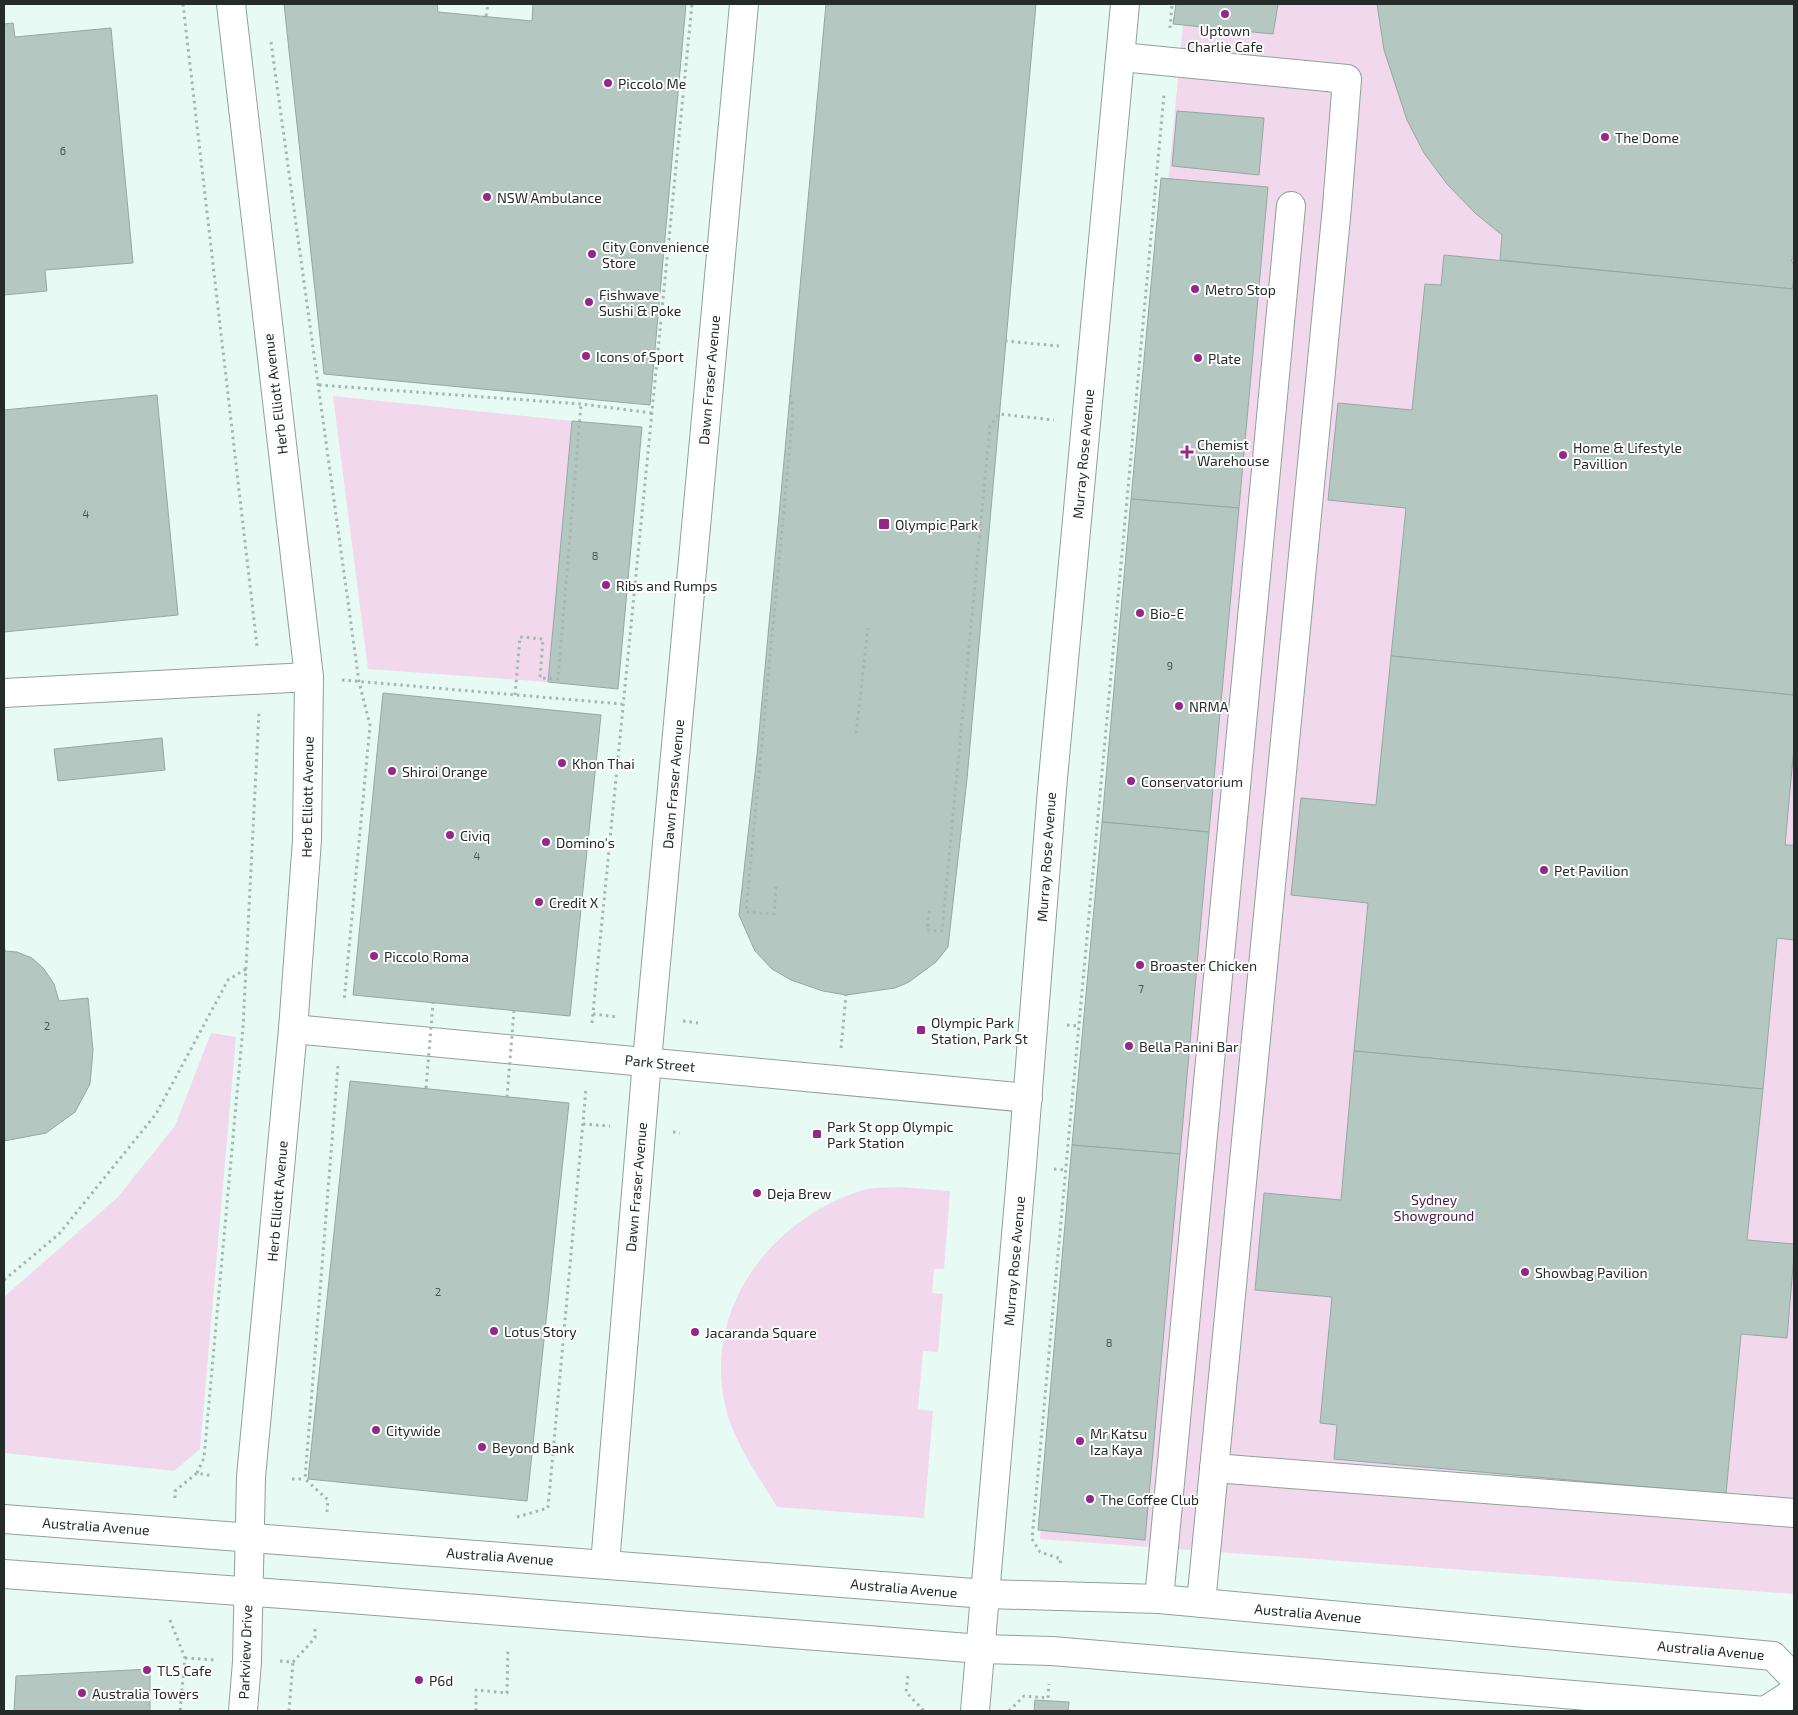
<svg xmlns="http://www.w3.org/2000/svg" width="1798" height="1715" viewBox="0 0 1798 1715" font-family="'Exo 2',sans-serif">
	<rect width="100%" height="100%" fill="#e7fbf4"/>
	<g fill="#f1d8ec">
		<path d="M1185,4h609v1590l-754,-55z"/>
		<path d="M333,396l239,25 -24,261 -180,-13z"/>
		<path d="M211,1033l25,4 -36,412 -26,22 -170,-18v-156l113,-99 58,-72z"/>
		<path d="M900,1187l50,4 -6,78h-10l-2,24 11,1 -5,58 -15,-1 -5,58 15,2 -9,107 -147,-11c-18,-30 -40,-60 -50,-94 -27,-100 41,-193 136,-223 11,-3 26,-2 37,-3z"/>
	</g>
	<g fill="#b4c8c1" stroke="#95a8a1">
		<path d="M284,4h153l1,8 94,9 1,-17h153l-36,401 -326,-31z"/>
		<path d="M826,4h210l-69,775 -19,168 -12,15 -27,20 -14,6 -49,7 -23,-4 -32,-11 -19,-11 -17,-18 -16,-36 18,-160z"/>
		<path d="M1176,4h102l-5,30 -100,-10z"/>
		<path d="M1377,4h417v254l-3,2 3,5v13l-2,11 -292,-29 2,-25 -27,-22 -28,-29 -23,-31 -17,-33 -23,-70z"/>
		<path d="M13,23l2,14 96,-9 22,235 -88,7 2,21 -43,4v-271z"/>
		<path d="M1177,111l87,7 -5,57 -87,-9z"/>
		<path d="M1161,178l107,9 -29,321 -108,-9z"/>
		<path d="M1444,255l350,34v406l-403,-39 15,-148 -78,-8 10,-97 74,7 13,-126 16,1z"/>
		<path d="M157,395l21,220 -174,17v-222z"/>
		<path d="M572,421l70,6 -24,262 -70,-7z"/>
		<path d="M1131,499l108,9 -30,324 -107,-10z"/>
		<path d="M1391,656l403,39v52l-9,98h9v95l-17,-2 -14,151 -409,-38 14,-148 -77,-8 10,-97 75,7z"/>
		<path d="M383,693l218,22 -31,301 -217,-21z"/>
		<path d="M162,738l3,32 -107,11 -4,-32z"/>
		<path d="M1102,822l107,10 -29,322 -108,-9z"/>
		<path d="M4,944l1,7 12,1 15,6 12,11 10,15 5,17 29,-3 5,52 -3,34 -15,28 -29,21 -42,8z"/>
		<path d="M1354,1051l409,38 -16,151 47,4v11l-7,83 -46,-4 -15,160 -392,-35 3,-34 -17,-2 12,-126 -77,-7 9,-97 77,7z"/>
		<path d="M350,1081l219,22 -42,398 -219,-22z"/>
		<path d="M1072,1145l108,9 -35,386 -107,-10z"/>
		<path d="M150,1669v42h-136l2,-35z"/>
		<path d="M1035,1700l34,2 -1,9h-34z"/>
	</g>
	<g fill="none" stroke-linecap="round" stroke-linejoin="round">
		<defs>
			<g id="minor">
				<path d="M231,4l78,673 -2,163 -14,189 -42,448 -4,185 -4,49"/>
				<path d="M1121,57l226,22 -10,128 -136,1396"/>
				<path d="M4,693l305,-16"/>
				<path d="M293,1029l735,69"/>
				<path d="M1214,1468l580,45"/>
				<path d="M605,1564l42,-503 97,-1057"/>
				<path d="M1159,1599l132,-1393"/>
				<path d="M975,1711l47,-546 30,-376 73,-785"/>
			</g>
			<g id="major">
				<path d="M4,1519l982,75 173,5 614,57 21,22"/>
				<path d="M4,1574l334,24 643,51 71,2 713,60 29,-19"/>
			</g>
		</defs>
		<use href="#minor" stroke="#8ea19a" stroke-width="30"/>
		<use href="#major" stroke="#8ea19a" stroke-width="30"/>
		<g stroke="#a6b6b1" stroke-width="3" stroke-dasharray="2.5 4" stroke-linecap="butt">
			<path d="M183,4l74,642"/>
			<path d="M486,16l2,-12"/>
			<path d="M1170,28l2,-24"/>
			<path d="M271,42l88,640 11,43 -26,277"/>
			<path d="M1005,341l54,5"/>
			<path d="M319,385l262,19 71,9"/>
			<path d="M342,680l280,24"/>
			<path d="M515,695l5,-58 23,2 -3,39 18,1 23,-275"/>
			<path d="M856,733l12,-105"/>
			<path d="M776,887l-2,27 -28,-2 47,-500 -3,-19"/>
			<path d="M929,911l-2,19 15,1 48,-505 9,-12 55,6"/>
			<path d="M593,1014l24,3"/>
			<path d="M683,1021l15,2"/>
			<path d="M592,1023l100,-1019"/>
			<path d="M1067,1025l12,1"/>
			<path d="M841,1048l5,-53"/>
			<path d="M583,1124l27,2"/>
			<path d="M673,1132l7,1"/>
			<path d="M1054,1169l12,1"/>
			<path d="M4,1280l55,-46 97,-120 72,-134 18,-11"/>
			<path d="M197,1473l7,-15 39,-431 16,-315"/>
			<path d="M292,1479h13"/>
			<path d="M175,1498v-7l22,-18 16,3"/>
			<path d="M327,1512l1,-12 -23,-21 33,-414"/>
			<path d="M517,1517l31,-9 38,-419"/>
			<path d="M1060,1563l1,-4 -21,-7 -8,-13 132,-1445"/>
			<path d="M170,1620l15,38 -5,53"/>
			<path d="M185,1658l30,2"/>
			<path d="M280,1661l13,1 22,-24v-9"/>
			<path d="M908,1676l-2,16 18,19"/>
			<path d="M289,1711l4,-49"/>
			<path d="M476,1711v-21l31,3 1,-43"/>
			<path d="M1009,1711l15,-15 24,2 1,-14"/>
		</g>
		<use href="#minor" stroke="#fff" stroke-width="28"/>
		<use href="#major" stroke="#fff" stroke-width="28"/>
		<g stroke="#a6b6b1" stroke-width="3" stroke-dasharray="2.5 4" stroke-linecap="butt">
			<path d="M426,1088l7,-85"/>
			<path d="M507,1097l7,-87"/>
		</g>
	</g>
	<g fill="#952789" stroke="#fff" stroke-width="2">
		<circle cx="1225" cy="14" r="5"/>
		<circle cx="608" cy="83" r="5"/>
		<circle cx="1605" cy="137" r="5"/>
		<circle cx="487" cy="197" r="5"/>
		<circle cx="592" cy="254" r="5"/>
		<circle cx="1195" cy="289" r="5"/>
		<circle cx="589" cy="302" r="5"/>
		<circle cx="586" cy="356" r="5"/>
		<circle cx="1198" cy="358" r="5"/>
		<path d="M1184.5 444.5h5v5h5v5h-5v5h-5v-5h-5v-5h5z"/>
		<circle cx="1563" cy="455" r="5"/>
		<rect x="878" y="518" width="12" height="12" rx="2.5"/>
		<circle cx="606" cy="585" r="5"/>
		<circle cx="1140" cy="613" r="5"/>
		<circle cx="1179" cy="706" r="5"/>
		<circle cx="562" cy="763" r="5"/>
		<circle cx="392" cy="771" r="5"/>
		<circle cx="1131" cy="781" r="5"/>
		<circle cx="450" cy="835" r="5"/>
		<circle cx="546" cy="842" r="5"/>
		<circle cx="1544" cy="870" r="5"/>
		<circle cx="539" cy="902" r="5"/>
		<circle cx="374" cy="956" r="5"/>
		<circle cx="1140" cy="965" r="5"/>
		<rect x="916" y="1025" width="10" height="10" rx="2.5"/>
		<circle cx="1129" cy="1046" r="5"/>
		<rect x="812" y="1129" width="10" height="10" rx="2.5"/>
		<circle cx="757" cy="1193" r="5"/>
		<circle cx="1525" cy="1272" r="5"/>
		<circle cx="494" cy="1331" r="5"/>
		<circle cx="695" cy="1332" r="5"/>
		<circle cx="376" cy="1430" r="5"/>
		<circle cx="1080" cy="1441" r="5"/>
		<circle cx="482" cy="1447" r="5"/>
		<circle cx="1090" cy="1499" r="5"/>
		<circle cx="147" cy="1670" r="5"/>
		<circle cx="419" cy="1680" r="5"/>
		<circle cx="82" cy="1693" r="5"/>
	</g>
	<g text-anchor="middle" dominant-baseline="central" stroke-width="4" stroke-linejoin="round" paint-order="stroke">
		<g font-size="11" fill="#48534f">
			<text x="63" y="150">6</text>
			<text x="86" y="513">4</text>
			<text x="595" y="555">8</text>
			<text x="1170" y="665">9</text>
			<text x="477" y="855">4</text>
			<text x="1141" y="988">7</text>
			<text x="47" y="1025">2</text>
			<text x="438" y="1291">2</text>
			<text x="1109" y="1342">8</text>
		</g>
		<g font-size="14" fill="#242c29" stroke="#fff" text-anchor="start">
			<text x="1225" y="30" text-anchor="middle">Uptown<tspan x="1225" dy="16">Charlie Cafe</tspan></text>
			<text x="618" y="83">Piccolo Me</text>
			<text x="1615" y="137">The Dome</text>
			<text x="497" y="197">NSW Ambulance</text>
			<text x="602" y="246">City Convenience<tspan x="602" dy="16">Store</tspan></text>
			<text x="1205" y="289">Metro Stop</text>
			<text x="599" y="294">Fishwave<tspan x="599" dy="16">Sushi &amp; Poke</tspan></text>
			<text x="596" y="356">Icons of Sport</text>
			<text x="1208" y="358">Plate</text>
			<text x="1197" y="444">Chemist<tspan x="1197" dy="16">Warehouse</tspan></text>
			<text x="1573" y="447">Home &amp; Lifestyle<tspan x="1573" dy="16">Pavillion</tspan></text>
			<text x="895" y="524">Olympic Park</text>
			<text x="616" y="585">Ribs and Rumps</text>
			<text x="1150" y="613">Bio-E</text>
			<text x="1189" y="706">NRMA</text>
			<text x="572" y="763">Khon Thai</text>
			<text x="402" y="771">Shiroi Orange</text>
			<text x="1141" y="781">Conservatorium</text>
			<text x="460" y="835">Civiq</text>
			<text x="556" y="842">Domino's</text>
			<text x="1554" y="870">Pet Pavilion</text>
			<text x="549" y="902">Credit X</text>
			<text x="384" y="956">Piccolo Roma</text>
			<text x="1150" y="965">Broaster Chicken</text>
			<text x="931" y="1022">Olympic Park<tspan x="931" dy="16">Station, Park St</tspan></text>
			<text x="1139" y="1046">Bella Panini Bar</text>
			<text x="827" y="1126">Park St opp Olympic<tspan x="827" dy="16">Park Station</tspan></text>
			<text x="767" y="1193">Deja Brew</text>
			<text x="1535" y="1272">Showbag Pavilion</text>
			<text x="504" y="1331">Lotus Story</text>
			<text x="705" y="1332">Jacaranda Square</text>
			<text x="386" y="1430">Citywide</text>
			<text x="1090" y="1433">Mr Katsu<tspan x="1090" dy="16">Iza Kaya</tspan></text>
			<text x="492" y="1447">Beyond Bank</text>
			<text x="1100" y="1499">The Coffee Club</text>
			<text x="157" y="1670">TLS Cafe</text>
			<text x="429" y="1680">P6d</text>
			<text x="92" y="1693">Australia Towers</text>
		</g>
		<g font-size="14" fill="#242c29" stroke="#fff">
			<text transform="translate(709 380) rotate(-85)">Dawn Fraser Avenue</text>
			<text transform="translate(275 394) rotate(-97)">Herb Elliott Avenue</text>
			<text transform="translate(1083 454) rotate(-85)">Murray Rose Avenue</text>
			<text transform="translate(673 784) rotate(-85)">Dawn Fraser Avenue</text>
			<text transform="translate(307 797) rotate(-89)">Herb Elliott Avenue</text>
			<text transform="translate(1046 857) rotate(-86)">Murray Rose Avenue</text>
			<text transform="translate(660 1063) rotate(6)">Park Street</text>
			<text transform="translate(636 1187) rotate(-85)">Dawn Fraser Avenue</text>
			<text transform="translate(277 1201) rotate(-85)">Herb Elliott Avenue</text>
			<text transform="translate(1014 1261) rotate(-85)">Murray Rose Avenue</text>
			<text transform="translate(96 1526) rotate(4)">Australia Avenue</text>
			<text transform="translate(500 1556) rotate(4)">Australia Avenue</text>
			<text transform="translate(904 1588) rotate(5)">Australia Avenue</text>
			<text transform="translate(1308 1613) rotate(5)">Australia Avenue</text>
			<text transform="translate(1711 1650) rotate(5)">Australia Avenue</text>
			<text transform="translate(245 1652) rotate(-88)">Parkview Drive</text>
		</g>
		<g font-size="14" fill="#471841" stroke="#fff">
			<text x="1434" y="1199">Sydney<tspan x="1434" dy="16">Showground</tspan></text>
		</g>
	</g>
	<rect width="1798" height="1715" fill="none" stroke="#242c29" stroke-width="10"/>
</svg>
